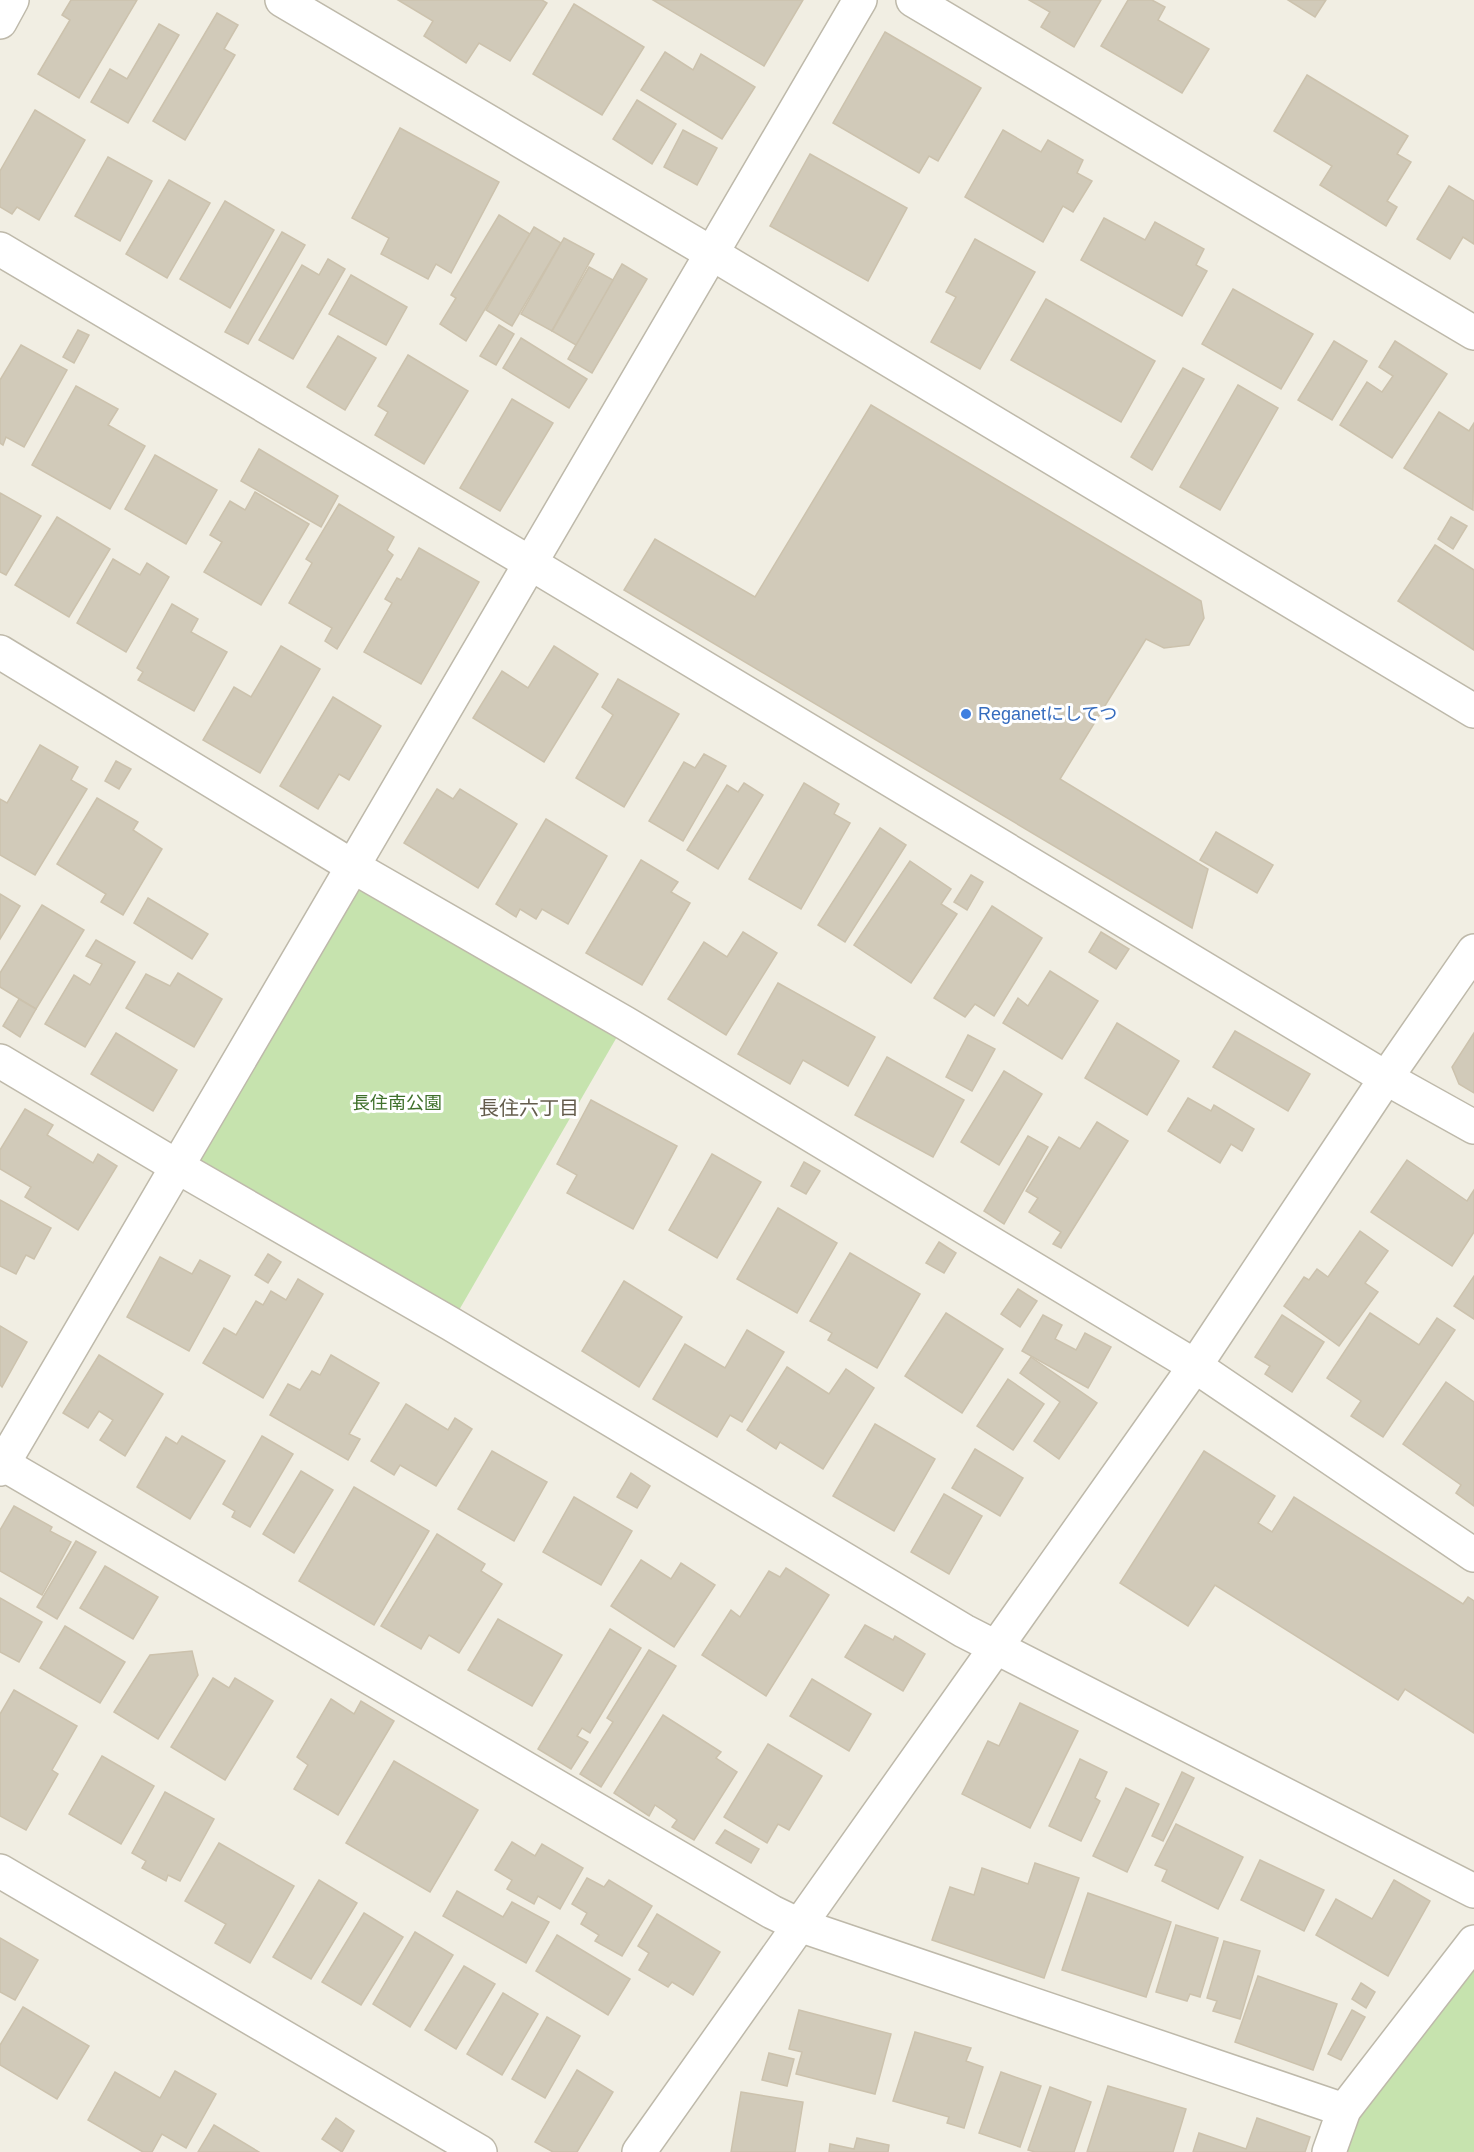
<svg xmlns="http://www.w3.org/2000/svg" width="1474" height="2152" viewBox="0 0 1474 2152" font-family="Arial,'Noto Sans JP',sans-serif">
	<rect width="100%" height="100%" fill="#f1eee3"/>
	<g fill="#c6e3ae">
		<path d="M352,866l273,157 -174,301 -273,-157z"/>
		<path d="M1474,1942v210h-145z"/>
	</g>
	<g fill="#d1cab9" stroke="#ccc2ad" stroke-width="1.5">
		<path d="M71,0h66l-58,98 -41,-24 32,-54 -8,-5z"/>
		<path d="M398,0h144l5,3 -37,58 -31,-18 -13,20 -42,-27 9,-15z"/>
		<path d="M653,0h150l-39,66z"/>
		<path d="M1029,0h72l-27,47 -33,-20 9,-15z"/>
		<path d="M1128,0h24l13,7 -7,13 51,29 -27,44 -81,-47z"/>
		<path d="M1288,0h38l-11,17z"/>
		<path d="M574,4l70,43 -42,68 -69,-41z"/>
		<path d="M217,13l21,12 -14,24 11,6 -50,85 -32,-19z"/>
		<path d="M159,24l20,11 -51,88 -37,-21 19,-33 17,10z"/>
		<path d="M885,32l96,56 -43,73 -9,-5 -10,17 -86,-50z"/>
		<path d="M665,52l28,18 8,-16 54,33 -33,52 -81,-49z"/>
		<path d="M1307,75l101,61 -11,18 14,8 -24,39 10,6 -11,19 -66,-41 12,-19 -58,-35z"/>
		<path d="M637,100l39,24 -24,40 -39,-25z"/>
		<path d="M35,110l50,30 -46,80 -22,-13 -5,7 -12,-7v-36z"/>
		<path d="M400,128l99,54 -48,91 -15,-9 -8,15 -47,-25 8,-16 -37,-20z"/>
		<path d="M683,130l34,18 -20,37 -33,-18z"/>
		<path d="M1003,130l38,22 7,-12 35,20 -6,13 15,8 -19,31 -10,-6 -20,36 -78,-45z"/>
		<path d="M810,154l97,54 -39,73 -98,-55z"/>
		<path d="M108,157l44,24 -32,60 -45,-25z"/>
		<path d="M169,180l41,23 -43,75 -41,-24z"/>
		<path d="M1449,186l25,15v43l-11,-7 -13,22 -33,-20z"/>
		<path d="M225,201l49,29 -44,78 -50,-29z"/>
		<path d="M499,215l31,19 -64,107 -26,-17 16,-26 -5,-3z"/>
		<path d="M1104,218l41,22 10,-18 49,27 -8,16 11,6 -25,45 -101,-56z"/>
		<path d="M534,227l27,16 -49,83 -26,-16z"/>
		<path d="M282,232l23,13 -57,99 -23,-12z"/>
		<path d="M564,238l30,16 -42,77 -31,-17z"/>
		<path d="M975,239l60,33 -55,97 -49,-27 25,-45 -10,-5z"/>
		<path d="M328,259l17,10 -52,90 -34,-19 43,-75 17,10z"/>
		<path d="M622,264l25,15 -55,94 -24,-14z"/>
		<path d="M589,267l24,13 -37,65 -24,-14z"/>
		<path d="M351,275l56,32 -21,38 -57,-31z"/>
		<path d="M1233,289l80,45 -32,55 -79,-45z"/>
		<path d="M1046,299l109,62 -34,61 -110,-62z"/>
		<path d="M499,325l15,9 -18,31 -16,-9z"/>
		<path d="M78,330l11,5 -15,28 -11,-6z"/>
		<path d="M338,336l38,22 -31,52 -38,-23z"/>
		<path d="M521,338l66,41 -18,29 -66,-40z"/>
		<path d="M1334,341l33,20 -35,59 -34,-20z"/>
		<path d="M1395,341l52,33 -55,84 -52,-33 27,-43 15,10 11,-16 -14,-9z"/>
		<path d="M21,345l46,25 -43,77 -18,-10 -3,8 -3,-2v-63z"/>
		<path d="M408,355l60,36 -44,73 -49,-29 13,-23 -10,-6z"/>
		<path d="M1183,368l21,11 -52,91 -21,-13z"/>
		<path d="M1238,385l40,23 -58,102 -40,-23z"/>
		<path d="M76,386l42,23 -10,16 37,21 -35,63 -78,-44z"/>
		<path d="M512,399l41,24 -53,88 -40,-23z"/>
		<path d="M871,405l330,196 3,17 -15,27 -25,3 -18,-9 -86,140 148,90 -16,59 -568,-338 31,-51 100,58z"/>
		<path d="M1439,412l30,19 5,-8 -1,87 -69,-42z"/>
		<path d="M259,449l79,47 -17,31 -80,-46z"/>
		<path d="M155,455l62,35 -31,54 -61,-35z"/>
		<path d="M255,492l54,32 -48,81 -57,-33 18,-30 -12,-7 20,-34 15,9z"/>
		<path d="M0,493l41,23 -35,59 -6,-3z"/>
		<path d="M339,504l55,33 -7,13 6,5 -56,94 -12,-8 7,-13 -43,-25 23,-40 -6,-4z"/>
		<path d="M57,517l53,32 -41,68 -54,-32z"/>
		<path d="M1451,517l16,9 -14,23 -15,-10z"/>
		<path d="M1435,545l39,25v80l-76,-49z"/>
		<path d="M419,548l60,34 -58,102 -57,-32 28,-49 -7,-4 12,-21 4,2z"/>
		<path d="M113,559l27,16 7,-12 22,14 -43,75 -49,-29z"/>
		<path d="M172,604l26,15 -7,13 36,20 -33,59 -56,-31 5,-8 -6,-4z"/>
		<path d="M281,646l39,23 -60,104 -57,-33 31,-53 17,10z"/>
		<path d="M554,646l44,28 -54,88 -71,-44 29,-47 26,17z"/>
		<path d="M618,679l61,35 -55,93 -48,-29 37,-63 -11,-8z"/>
		<path d="M333,697l48,29 -32,54 -10,-6 -21,35 -38,-23z"/>
		<path d="M40,745l38,22 -7,13 16,9 -52,86 -35,-20v-56l7,4z"/>
		<path d="M704,754l22,12 -43,75 -34,-20 35,-59 11,6z"/>
		<path d="M116,761l15,8 -12,20 -14,-8z"/>
		<path d="M744,783l19,12 -45,74 -31,-19 40,-65 11,7z"/>
		<path d="M804,783l35,21 -5,10 16,9 -49,86 -52,-30z"/>
		<path d="M437,789l16,10 7,-10 57,35 -39,64 -74,-45z"/>
		<path d="M97,798l41,24 -5,8 29,19 -39,66 -22,-13 5,-8 -49,-30z"/>
		<path d="M546,819l61,37 -39,68 -26,-15 -6,10 -16,-10 -4,8 -20,-13z"/>
		<path d="M880,828l26,17 -61,97 -27,-17z"/>
		<path d="M1216,832l57,33 -16,28 -57,-33z"/>
		<path d="M641,860l37,22 -7,10 19,11 -48,82 -56,-32z"/>
		<path d="M910,861l41,28 -10,15 16,10 -46,69 -57,-38z"/>
		<path d="M971,875l12,7 -16,28 -13,-8z"/>
		<path d="M0,894l20,12 -20,33z"/>
		<path d="M148,898l60,36 -16,25 -58,-36z"/>
		<path d="M42,905l42,25 -48,79 -36,-22v-14z"/>
		<path d="M992,906l50,32 -48,78 -19,-12 -10,13 -31,-19z"/>
		<path d="M743,932l34,21 -51,82 -58,-36 36,-57 23,15z"/>
		<path d="M1101,932l28,17 -13,20 -27,-17z"/>
		<path d="M96,940l39,22 -50,85 -40,-23 29,-49 16,10 12,-21 -16,-8z"/>
		<path d="M1050,971l48,30 -36,58 -59,-36 15,-25 10,8z"/>
		<path d="M178,973l44,26 -28,48 -68,-39 20,-34 24,12z"/>
		<path d="M778,983l97,54 -27,49 -45,-26 -13,24 -52,-30z"/>
		<path d="M19,999l17,10 -16,28 -17,-11z"/>
		<path d="M1117,1023l62,38 -32,54 -62,-37z"/>
		<path d="M1235,1031l75,43 -22,37 -75,-44z"/>
		<path d="M116,1033l61,37 -24,41 -62,-37z"/>
		<path d="M1474,1033v60l-15,-9 -7,-17z"/>
		<path d="M968,1035l27,14 -23,42 -26,-14z"/>
		<path d="M887,1057l77,43 -31,57 -78,-42z"/>
		<path d="M1004,1071l38,23 -43,71 -38,-23z"/>
		<path d="M1188,1098l23,13 3,-6 40,24 -12,22 -11,-7 -11,19 -52,-32z"/>
		<path d="M591,1100l86,46 -44,83 -66,-36 10,-18 -20,-11z"/>
		<path d="M25,1109l28,16 -6,10 46,28 5,-9 19,12 -39,64 -53,-33 6,-10 -31,-18v-19z"/>
		<path d="M1097,1122l31,19 -67,107 -8,-4 8,-12 -32,-20 9,-14 -12,-7 33,-54 21,12z"/>
		<path d="M1028,1136l20,11 -44,77 -20,-13z"/>
		<path d="M712,1154l49,28 -44,76 -48,-28z"/>
		<path d="M1407,1160l60,41 7,-11v42l-22,34 -81,-54z"/>
		<path d="M804,1162l16,9 -14,23 -15,-8z"/>
		<path d="M0,1200l51,28 -17,31 -8,-4 -10,19 -16,-8z"/>
		<path d="M778,1208l59,35 -40,70 -60,-34z"/>
		<path d="M1360,1231l28,20 -23,32 13,9 -39,54 -55,-40 20,-29 5,3 8,-11 11,8z"/>
		<path d="M939,1242l17,11 -12,20 -18,-10z"/>
		<path d="M850,1253l70,41 -43,74 -49,-28 4,-7 -22,-12z"/>
		<path d="M268,1254l13,8 -13,21 -13,-8z"/>
		<path d="M160,1257l32,17 8,-14 30,16 -41,75 -62,-34z"/>
		<path d="M1474,1276v43l-20,-13z"/>
		<path d="M298,1279l25,15 -60,104 -60,-35 21,-35 12,7 20,-34 7,4 8,-14 15,9z"/>
		<path d="M624,1281l58,36 -43,70 -57,-36z"/>
		<path d="M1018,1289l19,12 -17,26 -19,-13z"/>
		<path d="M946,1313l57,36 -41,64 -57,-37z"/>
		<path d="M1370,1313l49,32 18,-27 18,12 -72,107 -32,-21 10,-15 -34,-23z"/>
		<path d="M1043,1315l19,10 -7,14 21,11 9,-17 26,14 -23,41 -66,-37z"/>
		<path d="M1282,1315l42,27 -32,50 -27,-18 5,-8 -15,-9z"/>
		<path d="M0,1326l27,16 -25,45 -2,-2z"/>
		<path d="M747,1330l37,22 -42,70 -12,-7 -13,22 -64,-38 32,-55 40,24z"/>
		<path d="M99,1355l64,39 -38,62 -25,-16 13,-20 -14,-9 -11,17 -25,-15z"/>
		<path d="M331,1355l48,28 -30,51 11,5 -12,21 -78,-45 18,-31 12,6 12,-19 8,4z"/>
		<path d="M1031,1357l66,46 -38,56 -25,-18 26,-39 -40,-29z"/>
		<path d="M787,1367l42,27 17,-25 28,19 -51,81 -43,-27 -4,7 -29,-19z"/>
		<path d="M1008,1379l36,25 -31,46 -36,-24z"/>
		<path d="M1446,1382l28,20v104l-18,-13 5,-8 -58,-41z"/>
		<path d="M406,1404l42,26 7,-12 17,11 -36,57 -36,-21 -6,10 -23,-14z"/>
		<path d="M875,1424l60,35 -41,72 -61,-35z"/>
		<path d="M182,1436l43,25 -35,58 -53,-32 29,-50 11,7z"/>
		<path d="M262,1436l31,18 -43,73 -18,-10 3,-6 -12,-7z"/>
		<path d="M975,1449l48,29 -23,38 -48,-28z"/>
		<path d="M492,1451l55,31 -33,59 -56,-32z"/>
		<path d="M1204,1451l71,45 -17,27 14,9 22,-35 169,107 5,-7 6,4v132l-69,-44 -7,11 -183,-115 -27,41 -68,-43z"/>
		<path d="M301,1471l32,19 -39,63 -31,-19z"/>
		<path d="M631,1473l19,13 -13,22 -20,-11z"/>
		<path d="M354,1487l75,44 -55,94 -75,-44z"/>
		<path d="M944,1494l38,22 -33,58 -38,-22z"/>
		<path d="M574,1497l58,34 -31,54 -58,-33z"/>
		<path d="M14,1506l38,21 -2,4 21,11 -29,53 -42,-24v-41z"/>
		<path d="M437,1534l48,30 -4,7 21,13 -43,69 -30,-18 -8,14 -40,-23z"/>
		<path d="M76,1541l20,11 -39,67 -20,-12z"/>
		<path d="M641,1560l30,19 10,-16 34,22 -41,62 -63,-41z"/>
		<path d="M105,1566l53,31 -25,42 -53,-31z"/>
		<path d="M786,1568l43,27 -63,101 -64,-41 29,-45 9,7 29,-46 11,6z"/>
		<path d="M0,1598l42,24 -23,40 -19,-10z"/>
		<path d="M498,1619l64,36 -30,51 -64,-36z"/>
		<path d="M865,1625l28,15 2,-4 30,18 -22,37 -58,-34z"/>
		<path d="M65,1626l60,36 -25,41 -60,-35z"/>
		<path d="M610,1629l31,19 -51,85 -8,-5 -5,8 11,6 -17,27 -33,-20z"/>
		<path d="M649,1650l27,16 -75,121 -21,-13 33,-52 -6,-4z"/>
		<path d="M192,1651l6,24 -40,64 -44,-27 36,-57z"/>
		<path d="M213,1678l16,10 6,-10 38,23 -48,79 -54,-33z"/>
		<path d="M812,1679l59,35 -22,37 -59,-35z"/>
		<path d="M14,1690l63,36 -25,44 6,4 -32,56 -26,-14v-102z"/>
		<path d="M331,1699l23,15 7,-13 33,20 -56,94 -44,-26 14,-24 -11,-8z"/>
		<path d="M1020,1703l58,28 -48,97 -68,-34 26,-53 11,5z"/>
		<path d="M663,1715l58,37 -5,6 21,14 -43,68 -22,-13 5,-7 -22,-15 -6,11 -35,-23z"/>
		<path d="M768,1744l54,32 -33,54 -11,-6 -11,19 -43,-26z"/>
		<path d="M102,1756l52,30 -33,58 -52,-30z"/>
		<path d="M1080,1759l27,13 -12,26 5,3 -19,40 -32,-15z"/>
		<path d="M394,1761l84,49 -48,82 -84,-49z"/>
		<path d="M1182,1772l12,6 -31,63 -11,-5z"/>
		<path d="M1126,1788l33,16 -32,68 -34,-16z"/>
		<path d="M165,1792l49,27 -34,62 -12,-6 -2,6 -24,-13 4,-7 -14,-8z"/>
		<path d="M1176,1824l67,33 -25,52 -56,-28 5,-11 -12,-5z"/>
		<path d="M725,1830l34,19 -8,14 -35,-20z"/>
		<path d="M512,1842l23,14 7,-12 41,24 -23,41 -22,-13 -4,8 -27,-15 5,-9 -17,-10z"/>
		<path d="M219,1843l75,43 -44,77 -35,-20 11,-19 -41,-23z"/>
		<path d="M1260,1860l64,30 -20,41 -63,-31z"/>
		<path d="M1035,1863l44,15 -35,100 -112,-38 18,-53 24,8 8,-27 46,16z"/>
		<path d="M587,1878l17,9 5,-7 43,26 -30,50 -27,-15 4,-6 -18,-11 6,-11 -15,-9z"/>
		<path d="M319,1880l38,23 -46,76 -38,-22z"/>
		<path d="M1394,1880l36,21 -42,75 -72,-41 20,-36 36,20z"/>
		<path d="M457,1891l46,26 9,-15 37,20 -23,41 -83,-47z"/>
		<path d="M1088,1893l83,29 -25,75 -84,-27z"/>
		<path d="M364,1913l39,24 -42,68 -39,-23z"/>
		<path d="M657,1914l63,38 -27,43 -21,-13 -4,5 -29,-17 10,-17 -11,-7z"/>
		<path d="M1176,1925l42,13 -18,59 -10,-3 -3,7 -31,-9z"/>
		<path d="M415,1932l38,23 -43,72 -37,-23z"/>
		<path d="M557,1935l73,44 -22,36 -72,-44z"/>
		<path d="M0,1938l38,22 -23,40 -15,-8z"/>
		<path d="M1224,1941l36,10 -20,68 -27,-8 4,-10 -10,-3z"/>
		<path d="M464,1966l31,18 -39,65 -31,-19z"/>
		<path d="M1258,1976l79,28 -24,66 -78,-28z"/>
		<path d="M1361,1983l14,9 -9,16 -14,-9z"/>
		<path d="M503,1993l35,21 -36,61 -35,-21z"/>
		<path d="M23,2007l66,39 -32,53 -57,-34v-20z"/>
		<path d="M799,2010l92,24 -16,60 -79,-20 6,-22 -13,-3z"/>
		<path d="M1352,2010l13,7 -24,43 -13,-6z"/>
		<path d="M547,2017l33,19 -35,62 -33,-19z"/>
		<path d="M915,2032l56,16 -5,13 17,6 -19,61 -17,-5 2,-6 -56,-16z"/>
		<path d="M769,2053l25,6 -7,27 -25,-6z"/>
		<path d="M577,2070l36,22 -36,60h-24l-18,-10z"/>
		<path d="M175,2071l41,23 -30,54 -24,-14 -10,18h-9l-55,-32 27,-48 45,26z"/>
		<path d="M1001,2072l40,14 -21,61 -41,-14z"/>
		<path d="M1108,2086l78,23 -13,43h-86z"/>
		<path d="M1050,2087l41,15 -17,50h-39l-7,-2z"/>
		<path d="M741,2092l62,10 -8,50h-64z"/>
		<path d="M336,2118l18,13 -12,21 -20,-13z"/>
		<path d="M1257,2118l53,19 -5,15h-112l6,-19 47,16z"/>
		<path d="M214,2125l45,27h-61z"/>
		<path d="M857,2138l32,7 -1,7h-59l1,-8 24,5z"/>
	</g>
	<g fill="none" stroke-linecap="round" stroke-linejoin="round">
		<defs>
			<g id="minor">
				<path d="M282,0l429,253 763,458"/>
				<path d="M913,0l561,333"/>
				<path d="M0,22l12,-22"/>
				<path d="M0,249l530,314 856,515 88,49"/>
				<path d="M0,652l352,214 273,157 570,343 279,189"/>
				<path d="M0,1061l178,106 273,157 513,307 510,260"/>
				<path d="M3,1464l769,448 27,13 545,185"/>
				<path d="M0,1469l860,-1469"/>
				<path d="M0,1871l480,281"/>
				<path d="M639,2152l556,-786 191,-288 88,-127"/>
				<path d="M1329,2152l15,-42 130,-168"/>
			</g>
		</defs>
		<use href="#minor" stroke="#beb9aa" stroke-width="36"/>
		<use href="#minor" stroke="#fff" stroke-width="33"/>
	</g>
	<circle fill="#3f7fe0" stroke="#fff" stroke-width="2" cx="966" cy="714" r="6"/>
	<g text-anchor="middle" dominant-baseline="central" stroke-width="6" stroke-linejoin="round" paint-order="stroke">
		<g font-size="18" fill="#366cbe" stroke="#fff" text-anchor="start">
			<text x="978" y="714">Reganetにしてつ</text>
		</g>
		<g font-size="18" fill="#3f702b" stroke="#fff">
			<text x="397" y="1103">長住南公園</text>
		</g>
		<g font-size="20" fill="#645c4c" stroke="#fff">
			<text x="529" y="1108">長住六丁目</text>
		</g>
	</g>
</svg>
